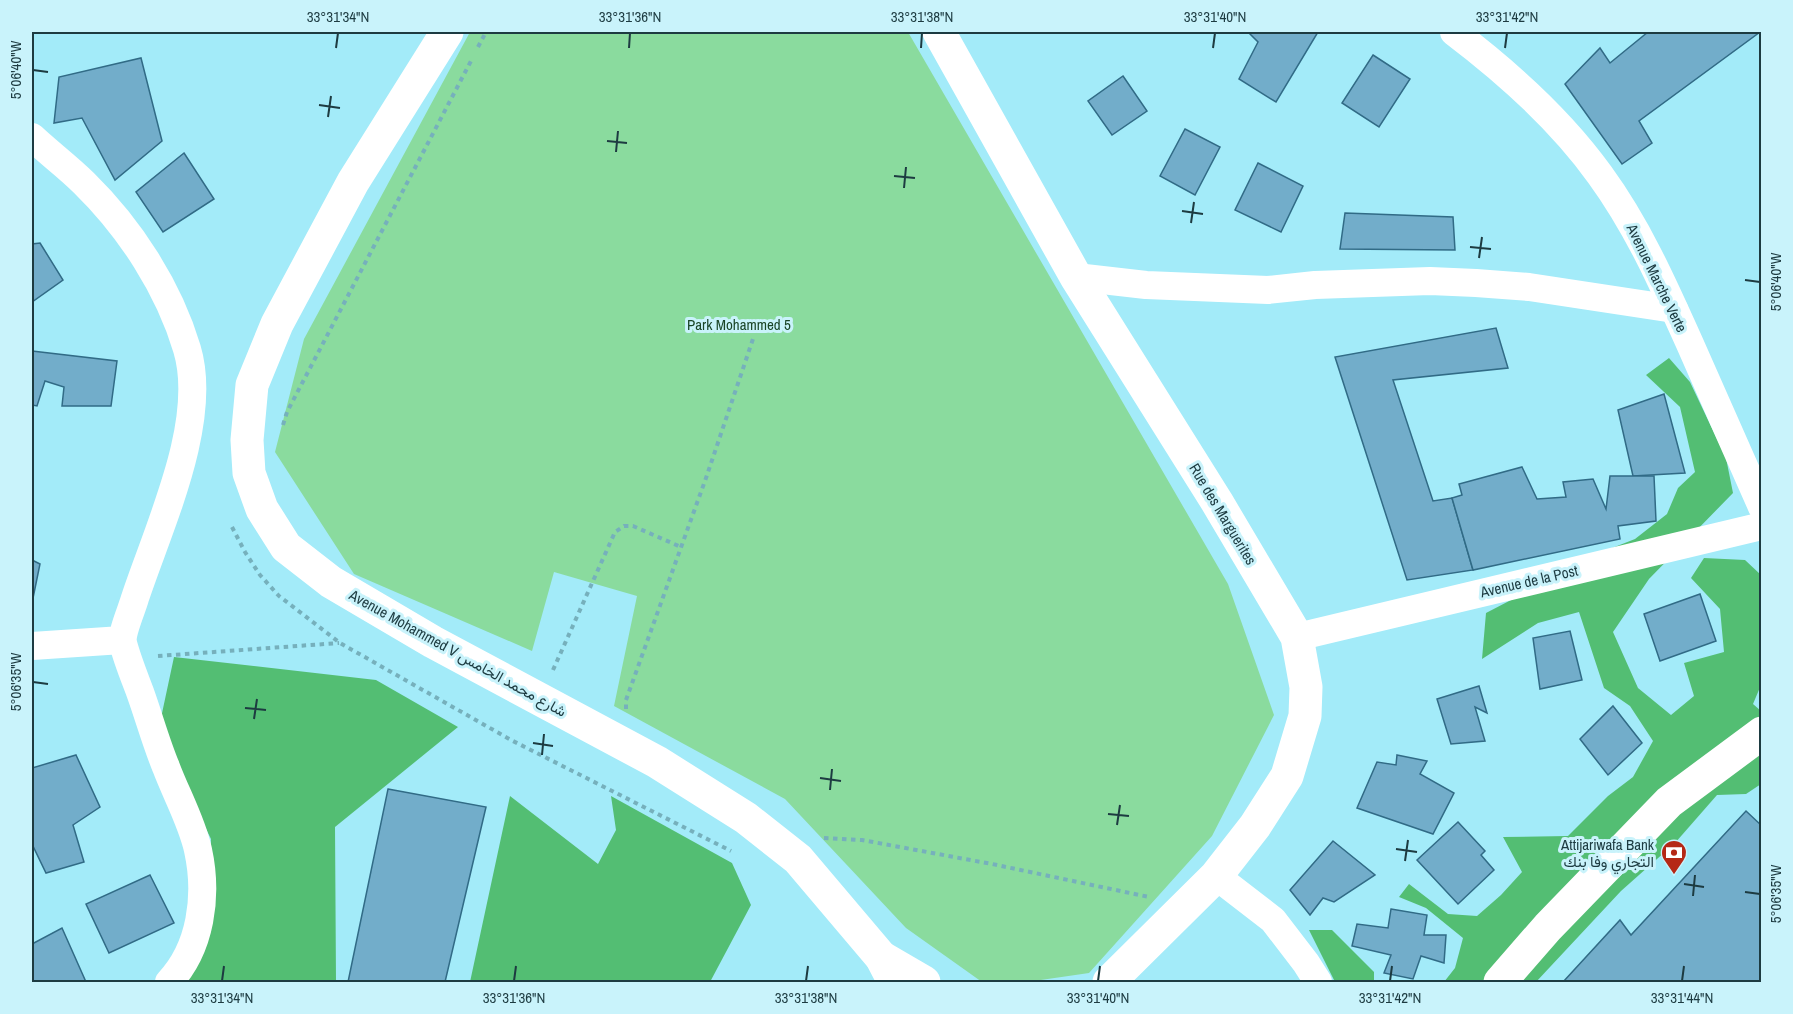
<svg xmlns="http://www.w3.org/2000/svg" width="1793" height="1014" viewBox="0 0 1793 1014" font-family="'Archivo Narrow',Vazirmatn,sans-serif">
	<rect width="100%" height="100%" fill="#a3ebf9"/>
	<path fill="#8adb9e" d="M470,32h438l320,552 46,131 -62,121 -123,137 -62,9h-45l-76,-54 -121,-129 -171,-93 23,-110 -83,-24 -22,79 -178,-77 -79,-122 29,-113z"/>
	<g fill="#53be73">
		<path d="M1669,358l21,24 36,76 7,35 -84,86 -36,53 25,56 33,27 23,-19 -10,-33 40,-11 -4,-43 -29,-31 13,-20 41,2 16,15v110l-8,19 8,7v73l-15,10 -29,1 -42,48 -54,48 -85,91h-92l11,-14 8,-30 -37,-30 -27,-11 10,-13 39,30 29,2 24,-21 21,-23 -19,-35 65,-1 40,-40 25,-19 20,-36 -23,-35 -26,-18 -25,-76 -41,11 -56,36 4,-46 121,-63 28,-11 32,-25 11,-26 17,-16 -15,-65 -34,-32z"/>
		<path d="M174,657l202,23 82,47 -123,100 1,155h-150l20,-43 5,-100 -53,-107z"/>
		<path d="M510,796l88,68 18,-34 -5,-34 121,67 19,42 -41,77h-240z"/>
		<path d="M1309,930h23l42,42v10h-39z"/>
	</g>
	<g fill="#72adca" stroke="#316b86" stroke-width="1.5">
		<path d="M1248,32h70l-42,70 -37,-23 19,-37z"/>
		<path d="M1648,32h112l-121,89 13,22 -30,21 -57,-80 35,-36 10,15z"/>
		<path d="M1373,55l37,24 -31,48 -37,-24z"/>
		<path d="M141,58l21,83 -47,39 -33,-62 -28,5 5,-46z"/>
		<path d="M1123,76l24,35 -35,24 -24,-34z"/>
		<path d="M1185,129l35,18 -25,48 -35,-19z"/>
		<path d="M184,153l30,46 -51,33 -27,-40z"/>
		<path d="M1258,163l45,23 -22,46 -46,-22z"/>
		<path d="M1345,213l108,4 2,33 -115,-1z"/>
		<path d="M40,243l23,37 -31,22v-58z"/>
		<path d="M1496,328l12,40 -115,12 40,121 19,-3 21,72 -66,10 -72,-223z"/>
		<path d="M32,351l85,10 -6,45h-49l2,-19 -19,-6 -8,25 -5,-1z"/>
		<path d="M1664,394l21,79 -52,3 -15,-66z"/>
		<path d="M1522,467l15,32 29,-2 -3,-15 30,-3 13,30 4,-33h44l2,45 -38,5 2,13 -147,31 -21,-72 10,-3 -3,-11z"/>
		<path d="M32,560l8,4 -8,39z"/>
		<path d="M1700,594l16,47 -56,20 -16,-47z"/>
		<path d="M1570,631l12,49 -42,9 -7,-51z"/>
		<path d="M1479,686l8,27 -12,-6 10,34 -34,3 -14,-45z"/>
		<path d="M1613,706l29,37 -34,32 -28,-36z"/>
		<path d="M76,755l24,52 -27,18 11,37 -38,11 -14,-29v-76z"/>
		<path d="M1397,755l30,6 -7,13 34,19 -21,41 -76,-26 20,-46 19,3z"/>
		<path d="M388,789l98,18 -41,175h-97z"/>
		<path d="M1746,811l16,15v156h-199l57,-62 11,15z"/>
		<path d="M1458,822l27,29 -4,4 13,15 -36,34 -41,-44z"/>
		<path d="M1333,841l42,34 -41,27 -11,-4 -13,17 -20,-25z"/>
		<path d="M150,875l24,48 -65,30 -23,-49z"/>
		<path d="M1391,909l36,6 -3,20h22l-2,28 -23,-7 -8,23 -29,-6 7,-18 -39,-9 5,-22 31,4z"/>
		<path d="M62,928l24,54h-54v-38z"/>
	</g>
	<g fill="none" stroke-linecap="round" stroke-linejoin="round">
		<g stroke="#76b0bc" stroke-width="4" stroke-dasharray="4.5 4.5" stroke-linecap="butt">
			<path d="M478,47l8,-15"/>
			<path d="M283,425l4,-13 185,-353"/>
			<path d="M232,527l13,25 15,23 19,21 61,47 171,97 220,111"/>
			<path d="M158,656l181,-13"/>
			<path d="M553,670l62,-138 9,-6h9l48,21"/>
			<path d="M626,709v-9l80,-222 48,-142"/>
			<path d="M824,838l38,2 130,24 157,33"/>
		</g>
		<g stroke="#fff" stroke-width="28">
			<path d="M1454,32c54,41 106,87 146,143 38,52 64,111 90,169 24,54 48,109 72,163"/>
			<path d="M32,137c17,16 36,30 52,46 46,45 85,105 103,166 22,73 -29,179 -52,249 -3,11 -14,35 -12,45 4,16 11,33 17,49 9,25 16,51 26,75 10,27 26,55 32,83 10,46 3,98 -29,132"/>
			<path d="M1076,277l70,8 122,5 47,-5 115,-4 46,2 53,4 145,22"/>
			<path d="M1297,637l465,-111"/>
			<path d="M32,646l90,-6"/>
			<path d="M1216,876l57,44 33,43 12,19"/>
		</g>
		<g stroke="#fff" stroke-width="33">
			<path d="M447,32l-94,150 -76,142 -25,61 -5,55 2,33 13,36 24,38 45,35 102,60 224,120 89,56 52,41 83,98 13,25"/>
			<path d="M939,32l137,245 141,225 80,135 9,50 -1,29 -18,60 -32,50 -39,50 -107,106"/>
			<path d="M881,957l43,25"/>
			<path d="M1500,982l48,-55 121,-125 93,-69"/>
		</g>
	</g>
	<path fill="none" stroke="#1d3b41" stroke-width="2" d="M336,48l2,-15M629,48l1,-15M921,48l1,-15M1213,48l2,-15M1505,48l2,-15M33,70l15,2M319,105l21,3M328,117l3,-21M607,141l20,2M616,152l2,-21M894,176l21,2M904,188l2,-21M1182,211l21,3M1191,223l3,-21M1470,247l21,2M1479,258l3,-21M1745,280l15,2M33,682l15,2M245,708l21,2M254,719l3,-20M533,743l20,3M542,755l2,-21M820,778l21,3M830,790l2,-21M1108,814l21,2M1117,825l3,-20M1396,849l21,3M1405,861l3,-21M1684,884l20,3M1745,892l15,2M1693,896l2,-21M222,981l2,-15M514,981l2,-15M806,981l2,-15M1098,981l2,-15M1390,981l2,-15M1682,981l2,-15"/>
	<defs>
		<symbol id="bank-pin" viewBox="-11 -11 22 30"><path d="M0 17L-7.5 6A9.5 9.5 0 1 1 7.5 6Z" fill="#b52816" stroke="#c9f3fb"/><path d="M-6-4H6V4H-6ZM0-2.3a2.3 2.3 0 1 0 0 4.6a2.3 2.3 0 1 0 0-4.6Z" fill="#fff"/></symbol>
	</defs>
	<g fill-rule="evenodd">
		<use href="#bank-pin" x="1659" y="838" width="30" height="40"/>
	</g>
	<g text-anchor="middle" dominant-baseline="central" stroke-width="6" stroke-linejoin="round" paint-order="stroke">
		<g font-size="15" fill="#1d3b41" stroke="#c9f3fb">
			<text transform="translate(1657 278) rotate(64)">Avenue Marche Verte</text>
			<text transform="translate(1223 514) rotate(59)">Rue des Marguerites</text>
			<text transform="translate(1529 581) rotate(-13)">Avenue de la Post</text>
			<text transform="translate(458 653) rotate(29)">Avenue Mohammed V شارع محمد الخامس</text>
		</g>
		<g font-size="15" fill="#1a4527" stroke="#c9f3fb">
			<text x="739" y="324">Park Mohammed 5</text>
		</g>
		<g font-size="15" fill="#1d3b41" stroke="#c9f3fb" text-anchor="end">
			<text x="1654" y="844">Attijariwafa Bank<tspan x="1654" dy="17">التجاري وفا بنك</tspan></text>
		</g>
	</g>
	<rect width="1793" height="1014" fill="none" stroke="#c9f3fb" stroke-width="66"/>
	<rect x="33" y="33" width="1727" height="948" fill="none" stroke="#1d3b41" stroke-width="2"/>
	<g font-size="15" text-anchor="middle" fill="#1d3b41">
		<text x="338" y="22">33°31'34"N</text>
		<text x="630" y="22">33°31'36"N</text>
		<text x="922" y="22">33°31'38"N</text>
		<text x="1215" y="22">33°31'40"N</text>
		<text x="1507" y="22">33°31'42"N</text>
		<text transform="translate(16 70) rotate(-90)" y="5">5°06'40"W</text>
		<text transform="translate(1776 282) rotate(-90)" y="5">5°06'40"W</text>
		<text transform="translate(16 682) rotate(-90)" y="5">5°06'35"W</text>
		<text transform="translate(1776 894) rotate(-90)" y="5">5°06'35"W</text>
		<text x="222" y="1003">33°31'34"N</text>
		<text x="514" y="1003">33°31'36"N</text>
		<text x="806" y="1003">33°31'38"N</text>
		<text x="1098" y="1003">33°31'40"N</text>
		<text x="1390" y="1003">33°31'42"N</text>
		<text x="1682" y="1003">33°31'44"N</text>
	</g>
</svg>
